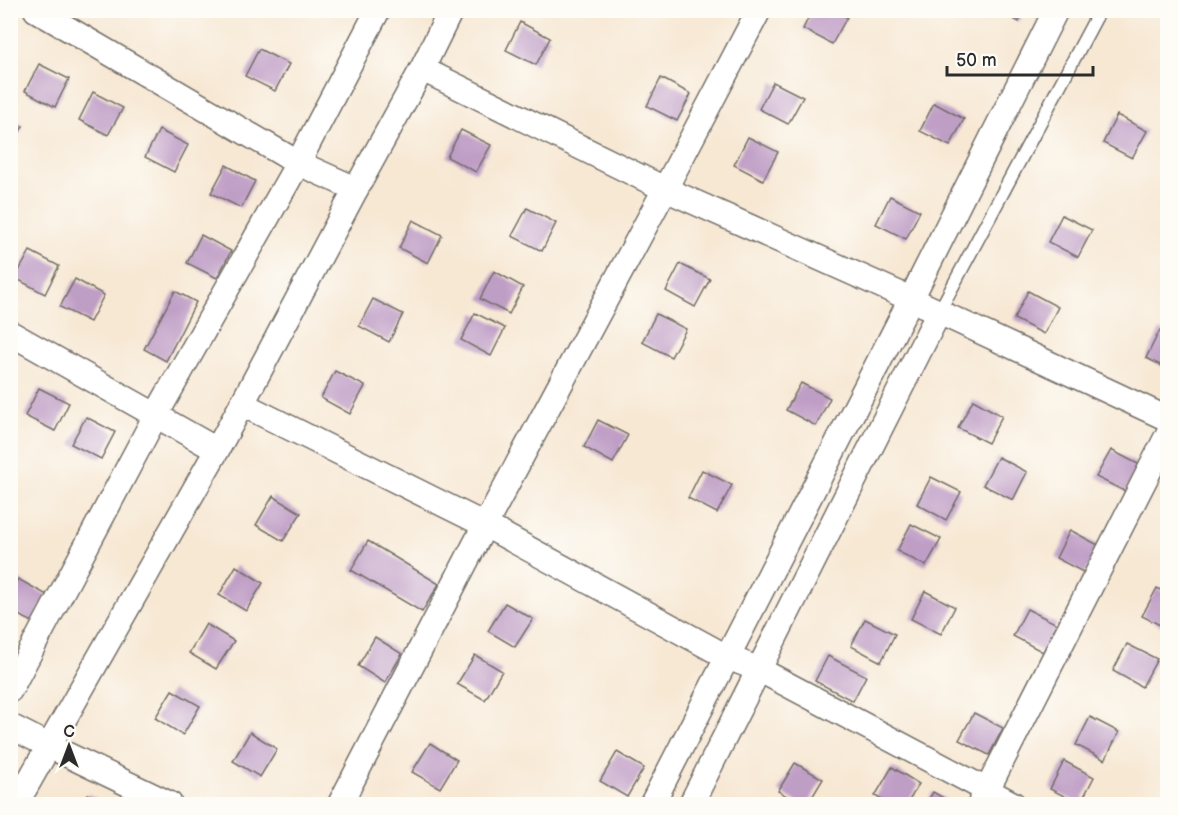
<svg xmlns="http://www.w3.org/2000/svg" width="1178" height="815" viewBox="0 0 1178 815" font-family="'Balsamiq Sans',sans-serif">
	<rect width="100%" height="100%" fill="#fdfcf7"/>
	<filter id="ink" filterUnits="userSpaceOnUse"><feTurbulence type="fractalNoise" baseFrequency=".0167" numOctaves="2"/><feDisplacementMap in="SourceGraphic" scale="12" xChannelSelector="R" yChannelSelector="G"/><feConvolveMatrix kernelMatrix="1 2 1 2 8 2 1 2 1" color-interpolation-filters="sRGB"/></filter>
	<filter id="wash" filterUnits="userSpaceOnUse"><feTurbulence type="fractalNoise" baseFrequency=".008" numOctaves="4" result="noise"/><feDisplacementMap in="SourceGraphic" scale="24" xChannelSelector="R" yChannelSelector="G"/><feGaussianBlur stdDeviation="1.35" result="paint"/><feColorMatrix in="noise" values="0 0 0 0 0 0 0 0 0 0 0 0 0 0 0 0 0 1.4 0 .05"/><feComposite in="paint" operator="in"/></filter>
	<g filter="url(#wash)">
		<rect width="100%" height="100%" fill="#f7e8d4"/>
		<g id="blocks">
			<g fill="#bf9ec6">
				<path d="M812,10h22l13,7 -15,27 -29,-15z"/>
				<path d="M997,10h27l-5,12z"/>
				<path d="M520,22l30,16 -14,27 -30,-15z"/>
				<path d="M259,49l30,15 -14,27 -30,-15z"/>
				<path d="M39,64l30,15 -14,28 -30,-16z"/>
				<path d="M661,78l30,16 -14,27 -30,-15z"/>
				<path d="M773,82l30,15 -15,27 -29,-15z"/>
				<path d="M93,92l30,16 -15,27 -29,-15z"/>
				<path d="M934,103l30,16 -14,27 -30,-15z"/>
				<path d="M1117,115l30,16 -15,27 -29,-15z"/>
				<path d="M10,120l13,6 -13,24z"/>
				<path d="M159,130l29,15 -14,27 -29,-15z"/>
				<path d="M461,130l30,15 -15,27 -29,-15z"/>
				<path d="M748,137l30,15 -15,28 -29,-15z"/>
				<path d="M226,165l29,16 -14,27 -30,-15z"/>
				<path d="M890,196l30,15 -14,28 -30,-15z"/>
				<path d="M527,208l29,15 -14,28 -30,-15z"/>
				<path d="M1062,215l30,15 -14,27 -30,-15z"/>
				<path d="M413,220l29,15 -14,28 -29,-15z"/>
				<path d="M201,235l30,16 -14,27 -30,-15z"/>
				<path d="M30,251l29,15 -14,28 -30,-16z"/>
				<path d="M680,264l30,15 -15,28 -29,-16z"/>
				<path d="M494,271l29,16 -14,27 -29,-15z"/>
				<path d="M75,279l29,16 -14,27 -30,-15z"/>
				<path d="M175,291l21,11 -30,59 -22,-12z"/>
				<path d="M1028,291l30,16 -14,27 -30,-15z"/>
				<path d="M373,299l30,15 -14,28 -30,-16z"/>
				<path d="M475,313l30,15 -14,28 -30,-16z"/>
				<path d="M656,314l30,15 -15,28 -29,-15z"/>
				<path d="M1160,330l8,4v35l-22,-11z"/>
				<path d="M335,371l30,15 -15,28 -29,-16z"/>
				<path d="M801,383l29,15 -14,28 -30,-16z"/>
				<path d="M39,388l30,15 -14,28 -30,-15z"/>
				<path d="M973,400l29,16 -14,27 -30,-15z"/>
				<path d="M86,417l29,15 -14,27 -30,-15z"/>
				<path d="M598,420l30,15 -15,28 -29,-16z"/>
				<path d="M1111,450l29,15 -14,27 -30,-15z"/>
				<path d="M998,457l29,15 -14,28 -30,-15z"/>
				<path d="M702,470l30,15 -15,28 -29,-15z"/>
				<path d="M931,477l30,15 -15,28 -29,-16z"/>
				<path d="M273,496l28,17 -18,28 -27,-16z"/>
				<path d="M911,524l30,15 -15,27 -29,-15z"/>
				<path d="M1070,530l30,16 -15,27 -29,-15z"/>
				<path d="M368,541l71,43 -17,28 -71,-42z"/>
				<path d="M236,566l27,17 -17,28 -27,-16z"/>
				<path d="M18,579l29,16 -14,27 -23,-11v-18z"/>
				<path d="M1157,588l11,6v35l-26,-13z"/>
				<path d="M925,591l30,16 -14,27 -30,-15z"/>
				<path d="M505,603l28,16 -18,28 -27,-16z"/>
				<path d="M1027,609l30,15 -14,28 -30,-16z"/>
				<path d="M865,619l30,15 -14,28 -30,-16z"/>
				<path d="M206,624l28,17 -18,28 -27,-16z"/>
				<path d="M375,637l27,17 -17,29 -27,-17z"/>
				<path d="M1127,644l30,15 -15,28 -29,-16z"/>
				<path d="M475,655l27,16 -17,29 -28,-16z"/>
				<path d="M828,656l38,20 -13,25 -38,-20z"/>
				<path d="M172,690l28,16 -17,29 -28,-17z"/>
				<path d="M974,713l29,15 -14,27 -30,-15z"/>
				<path d="M1090,717l29,15 -14,28 -29,-15z"/>
				<path d="M250,732l27,17 -17,28 -27,-16z"/>
				<path d="M430,743l27,17 -17,28 -28,-16z"/>
				<path d="M617,752l27,16 -17,29 -27,-16z"/>
				<path d="M1064,761l30,16 -14,27 -30,-15z"/>
				<path d="M795,763l28,16 -15,25h-8l-22,-13z"/>
				<path d="M892,767l27,17 -12,20h-18l-14,-8z"/>
				<path d="M933,792l21,12h-28z"/>
				<path d="M88,794l18,10h-25z"/>
			</g>
		</g>
	</g>
	<g filter="url(#ink)">
		<use href="#blocks" fill-opacity="0" stroke="#726d66" stroke-width="1.5"/>
		<g fill="none" stroke-linecap="round" stroke-linejoin="round">
			<defs>
				<path id="service" d="M939,312l161,-302"/>
				<g id="minor">
					<path d="M36,10l262,153 58,26 -114,215"/>
					<path d="M422,69l243,120 246,110 257,120"/>
					<path d="M356,189l66,-120 29,-59"/>
					<path d="M10,333l207,117 25,-46 243,121 242,132 33,13 253,134"/>
					<path d="M10,690l146,-275 142,-252 80,-153"/>
					<path d="M10,726l39,20 121,58"/>
					<path d="M16,804l201,-354"/>
					<path d="M340,804l145,-279 180,-336 94,-179"/>
					<path d="M652,804l259,-505 145,-289"/>
					<path d="M691,804l248,-492"/>
					<path d="M980,804l188,-370"/>
				</g>
			</defs>
			<use href="#service" stroke="#726d66" stroke-width="15"/>
			<use href="#minor" stroke="#726d66" stroke-width="27"/>
			<use href="#service" stroke="#fff" stroke-width="12"/>
			<use href="#minor" stroke="#fff" stroke-width="24"/>
		</g>
	</g>
	<rect width="1178" height="815" fill="none" stroke="#fdfcf7" stroke-width="36"/>
	<g transform="translate(69 746)" stroke="#fdfcf7" stroke-width="4.5" paint-order="stroke">
	<path d="M0-4.5L10 22L0 15L-10 22Z" fill="#2b2b2b"/>
	<text y="-9" font-size="16" font-weight="bold" text-anchor="middle" fill="#2b2b2b">С</text>
	</g>
	<path d="M947 66v9h146v-9" fill="none" stroke="#2b2b2b" stroke-width="3"/>
	<text x="956" y="66" font-size="18" fill="#2b2b2b" stroke="#fdfcf7" stroke-width="4.5" paint-order="stroke">50 m</text>
</svg>
